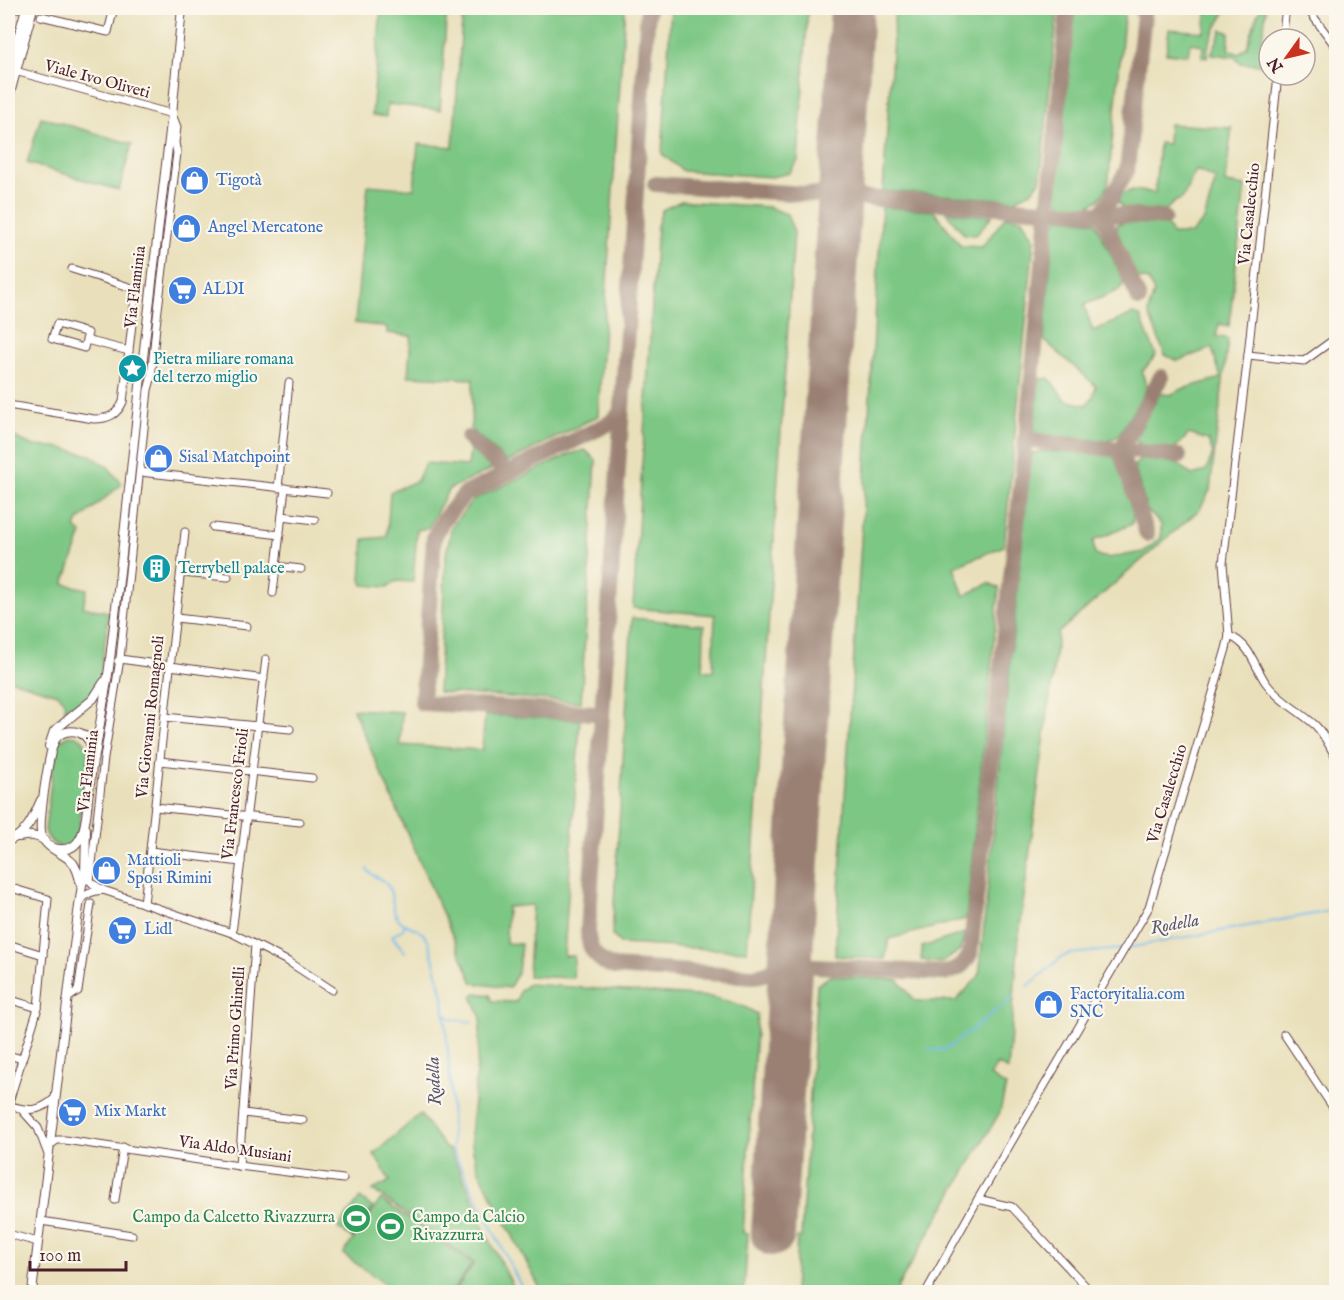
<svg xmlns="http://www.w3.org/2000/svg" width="1344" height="1300" viewBox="0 0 1344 1300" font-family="'IM FELL English',serif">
	<rect width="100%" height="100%" fill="#fbf7ec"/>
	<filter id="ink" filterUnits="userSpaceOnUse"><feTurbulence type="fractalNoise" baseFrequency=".0167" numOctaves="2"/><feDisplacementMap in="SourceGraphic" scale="12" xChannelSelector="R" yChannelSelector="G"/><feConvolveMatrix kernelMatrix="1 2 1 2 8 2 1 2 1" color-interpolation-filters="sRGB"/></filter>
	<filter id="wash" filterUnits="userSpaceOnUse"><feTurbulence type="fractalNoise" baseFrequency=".008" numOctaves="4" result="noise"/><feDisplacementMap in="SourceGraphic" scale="24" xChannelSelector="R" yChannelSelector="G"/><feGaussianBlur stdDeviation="1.35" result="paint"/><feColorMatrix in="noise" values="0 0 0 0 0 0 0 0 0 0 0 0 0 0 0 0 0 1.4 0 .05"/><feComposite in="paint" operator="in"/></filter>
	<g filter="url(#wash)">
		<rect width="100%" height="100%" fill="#e9e0bb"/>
		<g fill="#7dc784" stroke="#647358" stroke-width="1.5">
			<path d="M381,8h66l-7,102 -53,-6 -1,13 -14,-2z"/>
			<path d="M463,8h162l-27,408 -91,46 -36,-33 2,-50 -65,-3 3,-40 -24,-3v-6l-32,-4 13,-138 46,4 4,-45 35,3z"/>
			<path d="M671,8h137l-10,153 -9,12 -17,4 -89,-6 -21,-17z"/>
			<path d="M895,8h163l-18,173 -9,11 -16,8 -132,-9z"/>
			<path d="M1075,8h50l-17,178 -9,14 -11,6 -24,-1 -8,-6z"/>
			<path d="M1207,8h20v1c-8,14 -20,31 -20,48h-5l1,-12 -13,-2 -2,12 -22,-2 3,-24 35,3z"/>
			<path d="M1261,8h5l-6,57 -20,-2 -5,-6 -24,-3 11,-24 7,2v18l10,4 8,-7 10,-31z"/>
			<path d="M41,117l91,27 -13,46 -92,-27z"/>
			<path d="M1169,124l63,4 -7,55 20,3 -16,140 -10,-2 -3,12 12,3 -18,151 -10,19 -142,124 -39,302 -11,135 -11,-6 -7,12 16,10 -6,26 -102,174 -1,6h-103l3,-54h4l16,-253 13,-9 68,4 17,21h41l23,-25 50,-502 3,-20 9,-3 68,3 9,6 15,53 -1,11 -39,17 2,14 13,3 35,-6 18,-14v-14l-14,-14 -13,-45 9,-7 33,5 16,12 14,-4 7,-18 -5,-13 -19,-6 -15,15 -31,-3 -7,-5 -2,-9 25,-39 11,2 12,-6 39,-11 -9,-30 -35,13 -12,-6 -17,-43 6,-20 -6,-12 -14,-3 -17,-43v-9l9,-4 41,4 5,9h19l13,-14 12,-41 -20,-9 -14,29 -8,3 -9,9 -42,-3 -5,-6 3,-8 12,-4 22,3 4,-50 9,1z"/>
			<path d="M681,201l87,6 19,7 7,18 -47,719 -126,-7 -9,-9 20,-317 72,7 -1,45 10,1 2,-56 -82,-7 24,-382 5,-16z"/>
			<path d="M882,207l52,4 27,35 21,1 24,-31 16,3 12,20 -30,307 -50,21 10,29 25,-13 10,5 -33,331 -77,20 -4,20 -50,-3z"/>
			<path d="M946,212l46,4 -16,19 -12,-1z"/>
			<path d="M1060,218l35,4 29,60 -4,8 -36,15 9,26 40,-17 7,2 16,39 -14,17 5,17 -29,47 -10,5 -68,-5 -7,-9 5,-47 11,-2 16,22 21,5 7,-8 3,-11 -52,-46 10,-116z"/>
			<path d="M8,432l12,8 15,6 21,1 34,8 18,12 14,17 -44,37 -3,7 7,5 -18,51 23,5 -4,18 26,5 -9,64c-5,19 -20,29 -35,41v-13l-5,-9 -52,-16z"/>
			<path d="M470,449l22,20 -43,20 -21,39 -11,2 -4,52 -16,-1 -10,6 -24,-2 -2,-5 3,-41 23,-2 3,-45 27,-11 8,-18 43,3z"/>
			<path d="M585,450l11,10 -15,242 -143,-10 8,-138 6,-28 21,-26 97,-46z"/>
			<path d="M353,709l49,3 -2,33 82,5 3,-35 95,5 -16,236h10l-1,22 -45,-2 4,-71 -25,2 -1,36 15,1 -3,29 -9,15 -36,-5z"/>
			<path d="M70,735c13,1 16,7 19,19l-11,80c-2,3 -3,6 -6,9 -11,10 -24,-1 -27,-13l10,-80c3,-9 7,-12 15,-15z"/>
			<path d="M965,933l-5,17 -18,13 -21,-3 1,-13z"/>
			<path d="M528,984l182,13c17,4 32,7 47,17l-14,219 5,1 -4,58h-202l-63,-121 -6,-20 -2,-17 10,-116 -9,-22 4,-3 14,2 2,6 24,1 4,-11z"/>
			<path d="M420,1114l26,35h3l29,59 -3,3 41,81h-62l20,-29 -101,-73 17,-9 -16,-27z"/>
			<path d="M360,1198l13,10 -21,30 -14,-10z"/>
			<path d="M381,1199l91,65 -20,28h-56l-53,-38z"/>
		</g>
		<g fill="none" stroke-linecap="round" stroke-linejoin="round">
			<g stroke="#75baec" stroke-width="2">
				<path d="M367,869c5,9 18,9 22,19 6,13 1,26 14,35"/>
				<path d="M404,924c11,4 19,7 25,18l14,54 1,17 7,6 21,3"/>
				<path d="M1127,948l209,-38"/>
				<path d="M405,952l-13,-16 11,-7 2,-5"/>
				<path d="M1028,986l34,-29 7,-3 52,-5"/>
				<path d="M445,1015l6,78 1,53"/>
				<path d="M929,1050h13l8,-3 63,-50"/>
				<path d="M452,1149l72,143"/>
			</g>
			<g stroke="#9a8073" stroke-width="16">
				<path d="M648,8l-60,922c-1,18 9,31 26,37l139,9c25,-2 32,-16 39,-38"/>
				<path d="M655,184l509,34"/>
				<path d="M1139,299l-37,-85 25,-44 17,-156 -4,-6"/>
				<path d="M468,438l40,35"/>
				<path d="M1026,440l153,16"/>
				<path d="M1147,534l-27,-83 41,-74"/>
				<path d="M594,713l-172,-10 12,-166 10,-18 21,-25 143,-70 9,-7 5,-8"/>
				<path d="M792,943c2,19 6,22 24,23l129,7c12,-2 20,-8 25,-19l56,-514 42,-432"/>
			</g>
			<path stroke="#9a8073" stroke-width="44" d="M773,1234l79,-1226"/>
		</g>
	</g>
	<g filter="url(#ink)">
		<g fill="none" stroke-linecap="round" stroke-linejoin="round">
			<defs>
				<g id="minor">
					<path d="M10,8l6,1"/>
					<path d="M1307,8l29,39"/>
					<path d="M41,16l67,16 6,-24"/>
					<path d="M1282,39l4,-31"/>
					<path d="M15,71l157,43 5,13 -2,16 2,10 -21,173 -5,53 -3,11 -28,269 -16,99 -14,123"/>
					<path d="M86,340l2,-7 -31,-9 -5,15 32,9 2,-8 43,11"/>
					<path d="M1248,355l56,6 32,-23"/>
					<path d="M8,405l86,14c14,0 23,-4 29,-17l13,-113 -64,-20"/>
					<path d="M140,472l187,21"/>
					<path d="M278,488l11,-105"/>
					<path d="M282,516l33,4"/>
					<path d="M213,527l67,8"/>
					<path d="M276,566l25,3"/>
					<path d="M181,573l47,4"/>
					<path d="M273,593l12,-105"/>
					<path d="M176,618l71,8"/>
					<path d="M1229,636c21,7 25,30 37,47 13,18 34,28 50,43 8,8 14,21 20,32"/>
					<path d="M118,661l2,-2 144,20"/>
					<path d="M165,717l125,12"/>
					<path d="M160,761l152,17"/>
					<path d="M155,807l145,15"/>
					<path d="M150,851l91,11"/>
					<path d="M88,878l5,6 10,6 129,43 57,29 43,28"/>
					<path d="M8,887l40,12 -10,109 -30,97"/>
					<path d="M80,900c7,-7 13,-9 23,-10"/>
					<path d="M144,904l41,-372"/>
					<path d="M232,933l34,-274"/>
					<path d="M8,944l35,11"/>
					<path d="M69,997l9,-6 13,-87"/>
					<path d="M8,999l30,9"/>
					<path d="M1284,1034l52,78"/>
					<path d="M8,1055l14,4"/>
					<path d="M8,1105c19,6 31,8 47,-7"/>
					<path d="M21,1109l17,19 9,24"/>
					<path d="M243,1113l60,7"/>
					<path d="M49,1146l8,-6h8l174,26 104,13"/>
					<path d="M239,1166l16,-221"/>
					<path d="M978,1199l34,8 79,85"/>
					<path d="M115,1200l8,-53"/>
					<path d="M41,1221l91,14"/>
					<path d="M8,1234l30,8"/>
					<path d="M926,1292l52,-93 171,-292 77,-258 3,-13 -6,-73 25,-208 30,-280"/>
				</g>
				<g id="major">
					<path d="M8,73l18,-65"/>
					<path d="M8,101l25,-93"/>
					<path d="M49,746l5,-15 39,-32 11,-17"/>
					<path d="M19,837c10,-2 16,-2 25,3"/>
					<path d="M8,841c19,-7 25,-23 33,-41"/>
					<path d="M51,847c34,12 35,-27 37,-49 2,-13 3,-25 5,-38l2,-5 14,-87 12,-105 22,-205 29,-244 10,-106"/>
					<path d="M81,885c-2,-8 -3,-15 -8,-22 -10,-11 -30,-14 -32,-31 -2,-14 8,-81 14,-92 5,-8 16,-11 25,-7 10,4 11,13 13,23"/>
					<path d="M32,1292l46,-379 4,-28 3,-10 1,-46"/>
				</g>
			</defs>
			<use href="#minor" stroke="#623c41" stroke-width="9"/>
			<use href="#major" stroke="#623c41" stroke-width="10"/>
			<use href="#minor" stroke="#fff" stroke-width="7"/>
			<use href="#major" stroke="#fff" stroke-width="8"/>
		</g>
	</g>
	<defs>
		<symbol id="shop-disc" viewBox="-11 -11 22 22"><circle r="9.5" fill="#3f7fe0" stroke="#fbf7ec"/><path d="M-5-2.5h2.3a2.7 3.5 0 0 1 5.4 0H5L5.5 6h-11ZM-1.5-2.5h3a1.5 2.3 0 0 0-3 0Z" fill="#fff"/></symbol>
		<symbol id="supermarket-disc" viewBox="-11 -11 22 22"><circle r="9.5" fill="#3f7fe0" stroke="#fbf7ec"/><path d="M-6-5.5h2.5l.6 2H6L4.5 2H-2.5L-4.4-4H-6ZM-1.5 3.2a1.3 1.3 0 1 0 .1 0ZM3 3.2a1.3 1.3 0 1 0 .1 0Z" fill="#fff"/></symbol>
		<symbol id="sight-disc" viewBox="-11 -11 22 22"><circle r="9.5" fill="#0f9aa8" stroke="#fbf7ec"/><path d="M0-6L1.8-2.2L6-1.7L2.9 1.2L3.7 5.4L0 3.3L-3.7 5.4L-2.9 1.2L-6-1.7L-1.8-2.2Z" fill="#fff"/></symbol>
		<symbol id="building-disc" viewBox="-11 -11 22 22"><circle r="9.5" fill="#0f9aa8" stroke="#fbf7ec"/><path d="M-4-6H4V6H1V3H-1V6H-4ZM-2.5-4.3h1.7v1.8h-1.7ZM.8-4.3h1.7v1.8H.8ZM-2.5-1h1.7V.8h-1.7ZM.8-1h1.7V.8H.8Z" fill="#fff"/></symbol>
		<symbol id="stadium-disc" viewBox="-11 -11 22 22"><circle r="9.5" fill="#2e9e5b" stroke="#fbf7ec"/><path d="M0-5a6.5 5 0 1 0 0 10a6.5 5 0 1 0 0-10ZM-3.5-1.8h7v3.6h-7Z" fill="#fff"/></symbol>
	</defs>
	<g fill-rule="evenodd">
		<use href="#shop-disc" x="178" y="164" width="33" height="33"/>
		<use href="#shop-disc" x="170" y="212" width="33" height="33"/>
		<use href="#supermarket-disc" x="166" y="274" width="33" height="33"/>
		<use href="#sight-disc" x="116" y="352" width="33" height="33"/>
		<use href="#shop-disc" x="142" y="442" width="33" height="33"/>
		<use href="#building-disc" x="140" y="552" width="33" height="33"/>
		<use href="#shop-disc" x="90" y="854" width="33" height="33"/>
		<use href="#supermarket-disc" x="106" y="914" width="33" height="33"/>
		<use href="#shop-disc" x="1032" y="988" width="33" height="33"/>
		<use href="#supermarket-disc" x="56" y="1096" width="33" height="33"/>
		<use href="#stadium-disc" x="340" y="1202" width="33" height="33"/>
		<use href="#stadium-disc" x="374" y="1210" width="33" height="33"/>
	</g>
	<g text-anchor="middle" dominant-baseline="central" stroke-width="4.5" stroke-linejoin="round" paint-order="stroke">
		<g font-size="16" fill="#4a1f2b" stroke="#fbf7ec">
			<text transform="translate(97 80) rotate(15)">Viale Ivo Oliveti</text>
			<text transform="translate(1250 214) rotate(-84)">Via Casalecchio</text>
			<text transform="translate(136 287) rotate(-83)">Via Flaminia</text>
			<text transform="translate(151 717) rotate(-84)">Via Giovanni Romagnoli</text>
			<text transform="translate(89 771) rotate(-83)">Via Flaminia</text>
			<text transform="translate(236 794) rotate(-83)">Via Francesco Frioli</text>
			<text transform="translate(1168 794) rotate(-73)">Via Casalecchio</text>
			<text transform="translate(236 1028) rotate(-86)">Via Primo Ghinelli</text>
			<text transform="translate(235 1150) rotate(8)">Via Aldo Musiani</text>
		</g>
		<g font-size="16" fill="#366cbe" stroke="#fbf7ec" text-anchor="start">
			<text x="216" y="181">Tigotà</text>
			<text x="208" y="228">Angel Mercatone</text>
			<text x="203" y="290">ALDI</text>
			<text x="179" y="458">Sisal Matchpoint</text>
			<text x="127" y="861">Mattioli<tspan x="127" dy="18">Sposi Rimini</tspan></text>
			<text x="144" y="930">Lidl</text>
			<text x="1070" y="995">Factoryitalia.com<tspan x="1070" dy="18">SNC</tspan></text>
			<text x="94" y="1112">Mix Markt</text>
		</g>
		<g font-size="16" fill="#0d838f" stroke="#fbf7ec" text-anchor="start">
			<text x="153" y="360">Pietra miliare romana<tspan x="153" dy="18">del terzo miglio</tspan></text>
			<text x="178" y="569">Terrybell palace</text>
		</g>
		<g font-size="16" fill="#27864d" stroke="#fbf7ec" text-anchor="end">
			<text x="335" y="1218">Campo da Calcetto Rivazzurra</text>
			<text x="412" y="1218" text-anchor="start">Campo da Calcio<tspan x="412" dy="18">Rivazzurra</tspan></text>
		</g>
		<g font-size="18" font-style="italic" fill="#59556f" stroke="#fbf7ec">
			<text transform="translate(1175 925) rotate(-10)">Rodella</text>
			<text transform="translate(435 1081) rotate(-93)">Rodella</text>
		</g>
	</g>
	<rect width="1344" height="1300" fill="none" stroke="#fbf7ec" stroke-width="30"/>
	<g transform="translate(1287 57) rotate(236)"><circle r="28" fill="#fbf7ec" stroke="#b4a19f" stroke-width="1.5"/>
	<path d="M0-4.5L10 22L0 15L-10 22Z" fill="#c8321e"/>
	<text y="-9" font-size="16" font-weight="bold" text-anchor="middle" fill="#4a1f2b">N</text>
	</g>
	<path d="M30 1261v9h96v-9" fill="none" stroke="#4a1f2b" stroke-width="3"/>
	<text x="39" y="1261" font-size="18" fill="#4a1f2b" stroke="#fbf7ec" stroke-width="4.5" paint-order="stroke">100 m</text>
</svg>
